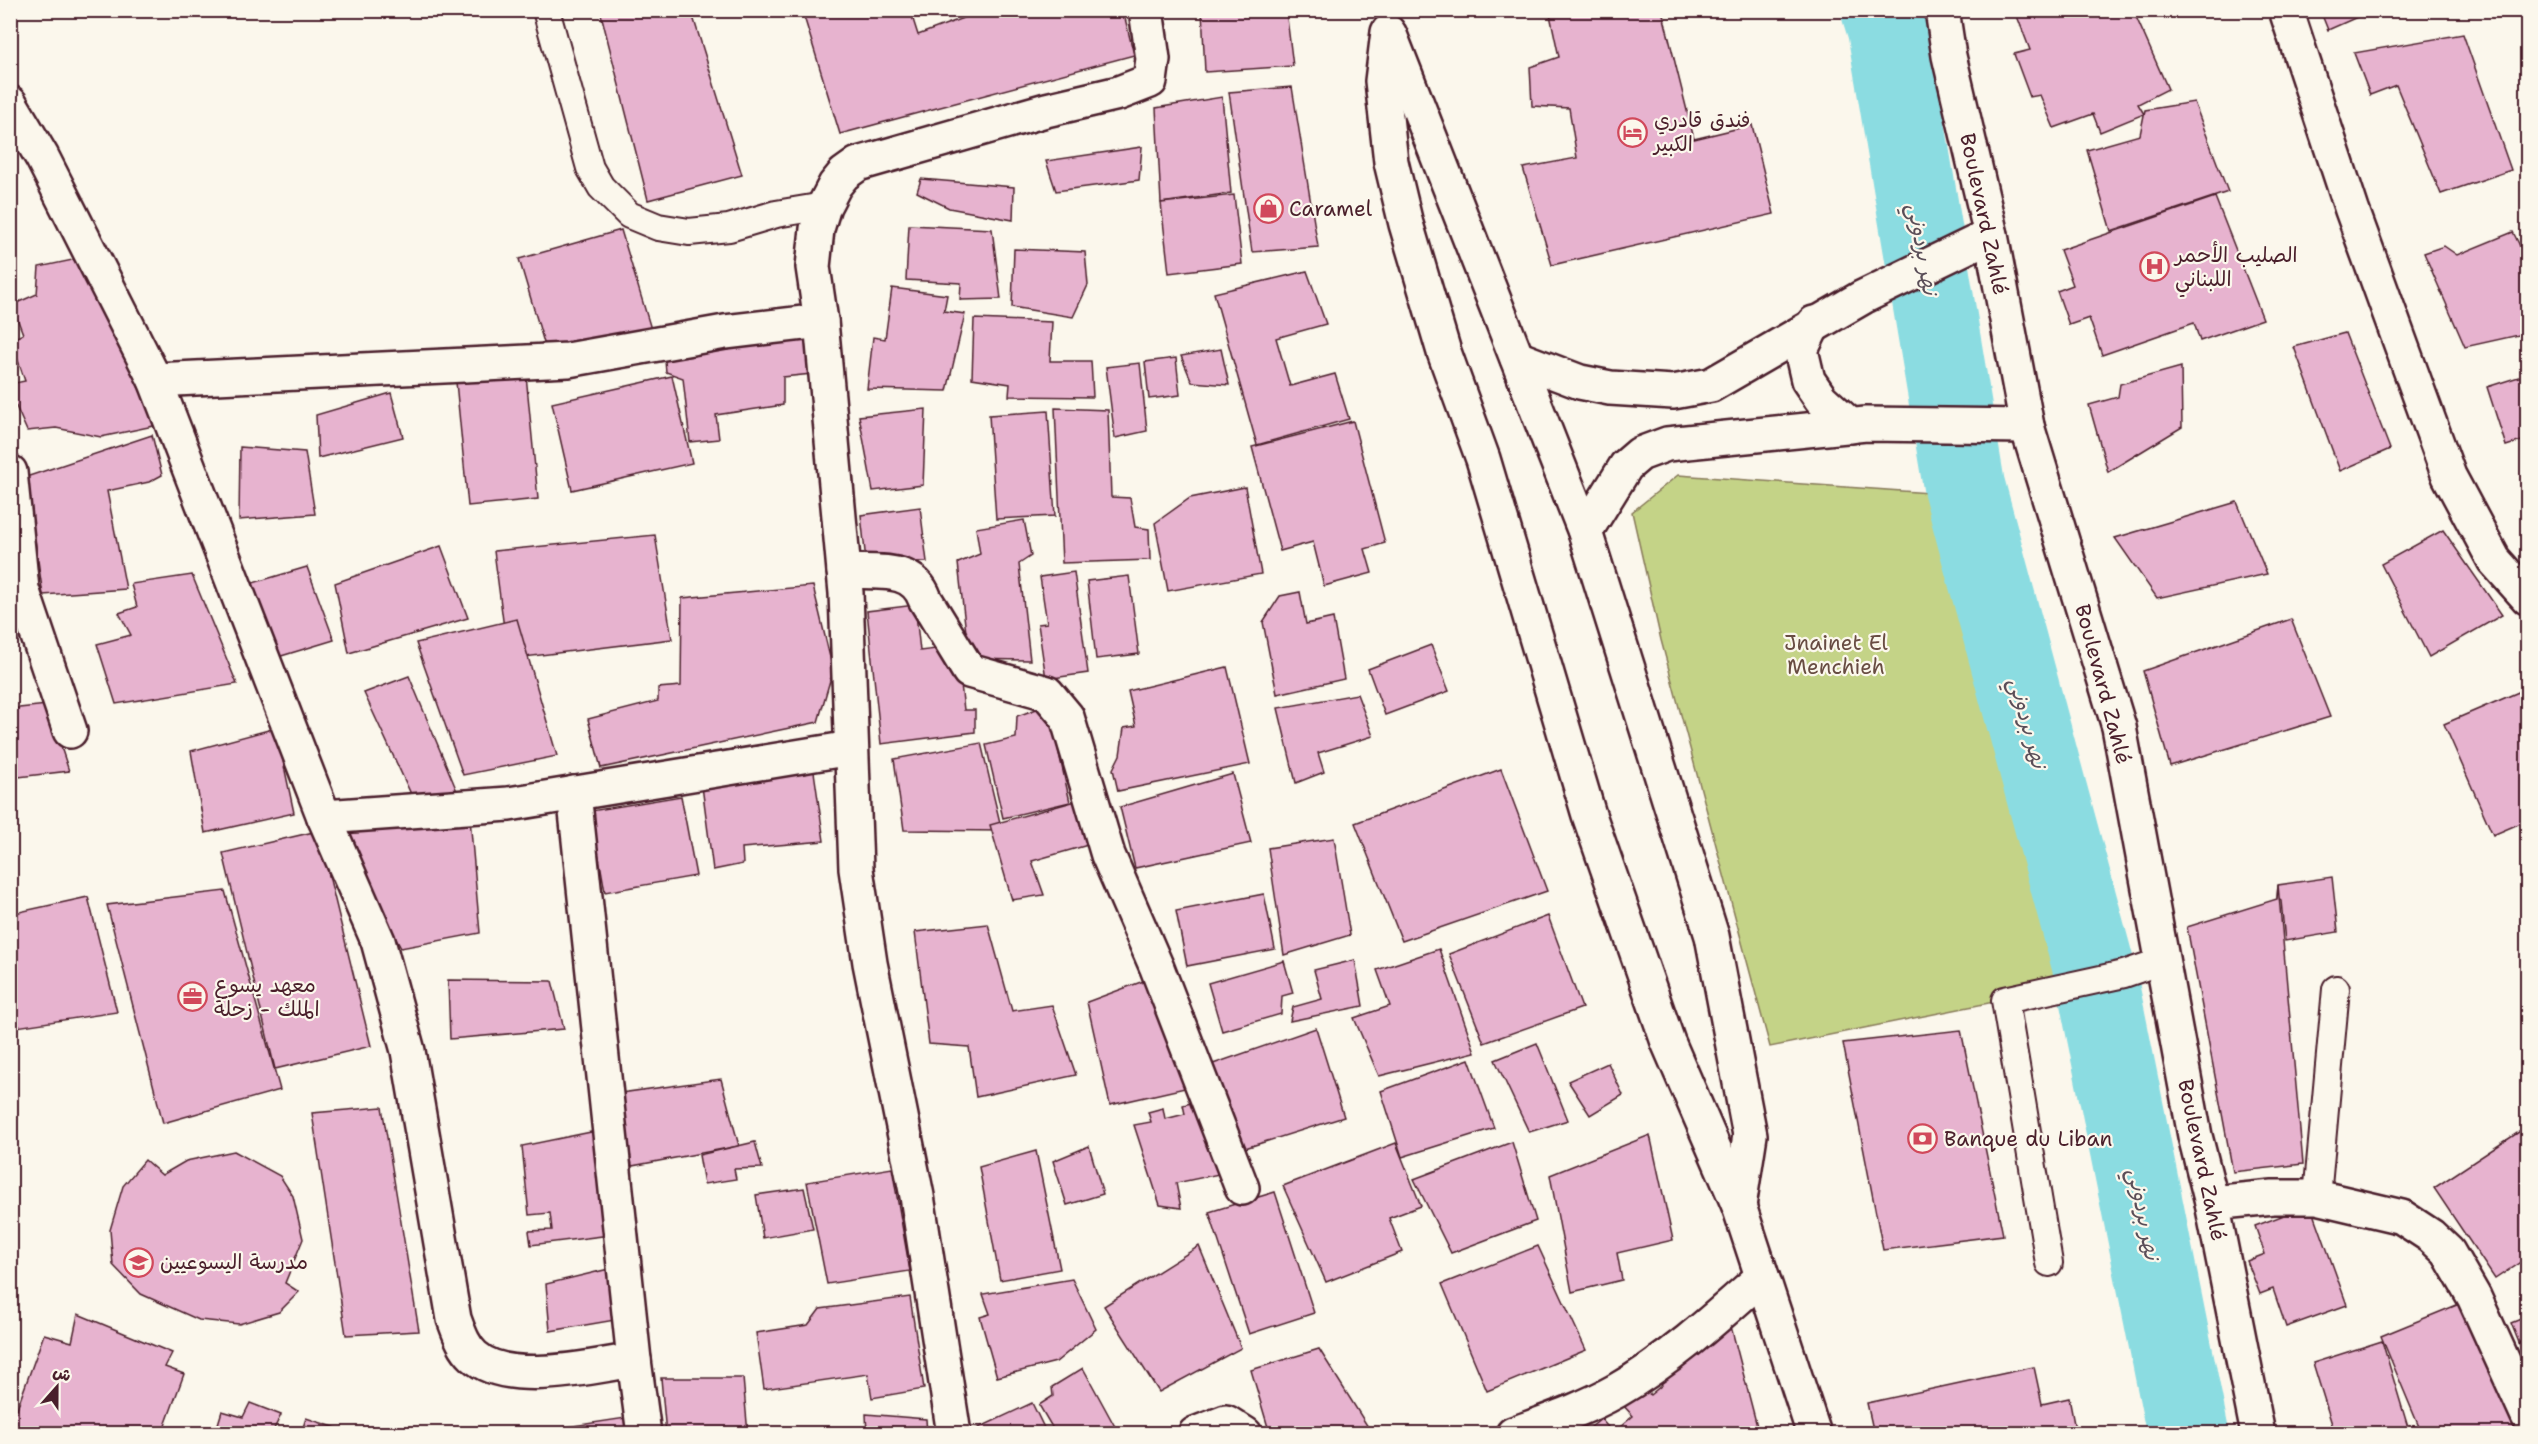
<svg xmlns="http://www.w3.org/2000/svg" width="2538" height="1444" viewBox="0 0 2538 1444" font-family="'Shantell Sans','Playpen Sans Arabic',sans-serif">
	<rect width="100%" height="100%" fill="#fbf7ec"/>
	<filter id="ink" filterUnits="userSpaceOnUse"><feTurbulence type="fractalNoise" baseFrequency=".0167" numOctaves="2"/><feDisplacementMap in="SourceGraphic" scale="12" xChannelSelector="R" yChannelSelector="G"/><feConvolveMatrix kernelMatrix="1 2 1 2 8 2 1 2 1" color-interpolation-filters="sRGB"/></filter>
	<g filter="url(#ink)">
		<path fill="#c4d387" stroke="#877959" stroke-width="1.5" d="M1678,475l294,21 96,491 -298,60 -109,-407 -29,-128z"/>
		<g fill="none" stroke-linecap="round" stroke-linejoin="round">
			<path stroke="#8bdce1" stroke-width="82" d="M1882,10l6,19 76,457 132,490 92,458"/>
		</g>
		<g fill="#e7b3cf" stroke="#4a1f2b" stroke-width="1.5">
			<path d="M600,10h91l51,165 -94,25z"/>
			<path d="M802,10h108l8,25 66,-25h139l11,45 -294,79z"/>
			<path d="M1202,10h84l7,56 -88,6z"/>
			<path d="M1549,10h113l32,129 58,-14 22,89 -222,51 -29,-97 54,-10 -8,-50 -37,-2 -2,-39 29,-10z"/>
			<path d="M2034,10h99l35,79 -30,15 6,10 -44,18 -7,-18 -39,14 -14,-33 -10,2 -16,-43 16,-4 -13,-34z"/>
			<path d="M2320,10h53l-45,20z"/>
			<path d="M2463,34l48,136 -70,24 -45,-109 -26,10 -16,-42z"/>
			<path d="M1292,87l26,160 -66,5 -23,-160z"/>
			<path d="M1222,97l9,96 -70,10 -5,-95z"/>
			<path d="M2194,102l34,90 -117,39 -24,-81 53,-15 5,-25z"/>
			<path d="M1142,147l-3,33 -83,11 -10,-30z"/>
			<path d="M921,179l93,8 -1,33 -64,-12 -32,-16z"/>
			<path d="M1234,195l8,69 -73,9 -8,-70z"/>
			<path d="M2215,197l48,122 -63,22 -6,-18 -92,32 -13,-37 -20,7 -12,-34 16,-6 -13,-35z"/>
			<path d="M909,225l83,4 9,70 -41,1 1,-17 -55,-3z"/>
			<path d="M621,230l33,109 -107,14 -28,-94z"/>
			<path d="M2513,232l15,30v71l-63,14 -41,-94 20,-7 13,9z"/>
			<path d="M1014,249l71,3 3,33 -15,32 -61,-10z"/>
			<path d="M77,259l86,165 -62,13 -45,-9 -29,3 -17,-38v-9l15,-3 -14,-41 12,-6 -11,-29 25,-11 2,-27z"/>
			<path d="M1307,271l19,53 -50,14 14,48 45,-12 14,45 -92,26 -43,-152z"/>
			<path d="M892,288l55,7 -3,16 21,3 -18,77 -80,-2 6,-52 12,2z"/>
			<path d="M974,319l78,3 -2,39h41l2,36 -84,-1 1,-12 -38,-6z"/>
			<path d="M2345,333l45,116 -50,22 -46,-124z"/>
			<path d="M808,334l4,40 -29,3v28l-67,10 3,24 -29,3 -7,-64 -17,-6 -2,-22z"/>
			<path d="M1221,349l8,36 -37,-3 -11,-26z"/>
			<path d="M1176,358l4,37 -31,4 -4,-37z"/>
			<path d="M1140,363l7,68 -32,7 -9,-71z"/>
			<path d="M2181,367l1,60 -74,45 -19,-67 29,-8 2,-13z"/>
			<path d="M2528,374v65l-22,7 -19,-59z"/>
			<path d="M526,375l12,124 -70,7 -12,-124z"/>
			<path d="M672,376l20,87 -120,27 -20,-87z"/>
			<path d="M391,393l12,44 -85,21 -2,-43z"/>
			<path d="M1055,408l53,2 3,87 19,1 5,29 14,2 1,31 -88,3z"/>
			<path d="M926,409l-3,76 -50,6 -14,-75z"/>
			<path d="M1048,411l7,105 -59,3 -7,-104z"/>
			<path d="M1353,421l32,122 -20,6 7,24 -48,13 -11,-44 -33,9 -28,-104z"/>
			<path d="M152,435l10,40 -13,7 -42,9 19,98 -83,6 -17,-118z"/>
			<path d="M240,447l65,5 10,62 -76,6z"/>
			<path d="M1245,487l16,87 -93,17 -13,-68 35,-25z"/>
			<path d="M2237,502l30,72 -110,24 -42,-60z"/>
			<path d="M920,507l7,55 -61,-1 -5,-46z"/>
			<path d="M1024,520l7,36 -12,8 11,96 -61,-1 -11,-96 22,-9 -4,-26z"/>
			<path d="M2443,530l59,85 -73,42 -48,-93z"/>
			<path d="M655,535l17,104 -164,20 -14,-108z"/>
			<path d="M441,546l27,72 -119,35 -14,-70z"/>
			<path d="M307,567l27,73 -66,20 -25,-74z"/>
			<path d="M1074,572l14,101 -42,6 -8,-55 9,-1 -7,-46z"/>
			<path d="M192,575l45,109 -121,20 -19,-60 34,-9 -12,-22 18,-6 -6,-23z"/>
			<path d="M1129,576l10,78 -43,5 -9,-78z"/>
			<path d="M813,586l20,84 -15,52 -217,46 -13,-49 70,-18v-13l23,-2 1,-88z"/>
			<path d="M1300,592l6,32 27,-6 11,61 -67,15 -14,-72 17,-26z"/>
			<path d="M915,605l5,46 24,-3 2,20 13,-1 5,43h11v22l-94,12 -14,-133z"/>
			<path d="M517,619l40,137 -94,19 -47,-132z"/>
			<path d="M2291,619l39,98 -160,49 -27,-95z"/>
			<path d="M1431,645l18,46 -64,24 -17,-46z"/>
			<path d="M1227,667l23,97 -132,27 -5,-22 7,-14 4,-27 12,-2 -8,-35z"/>
			<path d="M409,676l48,115 -39,18 -54,-116z"/>
			<path d="M2528,688v132l-35,15 -49,-111z"/>
			<path d="M1357,694l16,42 -55,17 6,19 -28,11 -18,-75z"/>
			<path d="M47,705l22,66 -59,7v-69z"/>
			<path d="M1048,705l22,97 -67,16 -17,-73 30,-7 1,-22z"/>
			<path d="M276,728l18,85 -89,20 -14,-82z"/>
			<path d="M981,743l21,88 -98,-1 -10,-71z"/>
			<path d="M813,765l11,76 -82,7 1,16 -30,6 -11,-84z"/>
			<path d="M1501,769l46,122 -145,50 -47,-118z"/>
			<path d="M1233,774l18,69 -116,25 -15,-61z"/>
			<path d="M681,796l15,80 -91,16 -14,-81z"/>
			<path d="M1076,801l12,44 -56,16 12,34 -32,5 -22,-75z"/>
			<path d="M470,818l10,115 -79,15 -63,-116z"/>
			<path d="M318,831l53,215 -96,23 -52,-216z"/>
			<path d="M1334,838l16,97 -66,20 -16,-107z"/>
			<path d="M2332,877l6,55 -53,9 -4,-40 -4,-3 1,-13z"/>
			<path d="M2278,885l25,279 -70,8 -46,-245 90,-28z"/>
			<path d="M225,891l55,199 -117,33 -56,-218z"/>
			<path d="M1264,894l11,55 -88,17 -11,-55z"/>
			<path d="M88,897l29,115 -107,16v-114z"/>
			<path d="M1548,916l34,92 -98,35 -35,-89z"/>
			<path d="M988,924l24,87 40,-6 24,70 -100,22 -7,-50 -40,-3 -14,-112z"/>
			<path d="M1439,949l36,103 -96,24 -25,-58 36,-12 -13,-36z"/>
			<path d="M1355,960l8,46 -73,15 3,-14 29,-8 -8,-29z"/>
			<path d="M1284,961l9,32 -11,3 -1,18 -59,17 -14,-48z"/>
			<path d="M1157,976l28,112 -75,17 -23,-103z"/>
			<path d="M448,980l104,1 12,48 -114,10z"/>
			<path d="M1316,1028l28,89 -102,32 -29,-85z"/>
			<path d="M1961,1030l42,205 -120,15 -40,-207z"/>
			<path d="M1537,1043l31,77 -39,12 -34,-72z"/>
			<path d="M1469,1059l25,69 -92,29 -21,-66z"/>
			<path d="M1608,1063l15,32 -33,20 -22,-34z"/>
			<path d="M721,1079l18,67 -107,20 -11,-73z"/>
			<path d="M1203,1100l16,74 -43,9 5,25 -21,-3 -26,-80 17,-3 -3,-10 15,-4 2,11 20,-5 -2,-9z"/>
			<path d="M382,1107l37,224 -73,4 -34,-222z"/>
			<path d="M2528,1126v131l-33,22 -61,-91z"/>
			<path d="M606,1129l12,105 -87,11 -2,-14 23,-1 -2,-17 -21,2 -7,-69z"/>
			<path d="M1650,1135l23,105 -56,13 5,27 -50,12 -22,-117z"/>
			<path d="M755,1142l7,26 -28,1 2,10 -32,5 -5,-29z"/>
			<path d="M1512,1142l24,79 -85,32 -37,-74z"/>
			<path d="M1396,1143l25,63 -32,12 13,34 -76,30 -43,-96z"/>
			<path d="M1089,1146l14,48 -36,11 -14,-44z"/>
			<path d="M234,1151l46,25 13,20 10,43 -18,44 14,9 -20,20 -40,12 -40,-4 -58,-26 -28,-29 -3,-35 13,-44 22,-26 17,15 24,-14z"/>
			<path d="M1036,1151l24,118 -60,11 -21,-113z"/>
			<path d="M892,1168l18,103 -83,13 -20,-102z"/>
			<path d="M804,1188l9,41 -50,9 -7,-43z"/>
			<path d="M1275,1192l39,121 -65,21 -40,-122z"/>
			<path d="M2311,1205l36,100 -61,22 -13,-38 -13,5 -13,-33 18,-7 -10,-28z"/>
			<path d="M1199,1246l42,102 -82,44 -55,-86z"/>
			<path d="M1538,1246l48,104 -99,41 -45,-107z"/>
			<path d="M613,1268l8,51 -71,12 -4,-47z"/>
			<path d="M1072,1279l24,50 -40,33 -59,15 -17,-60 10,-3 -7,-20z"/>
			<path d="M910,1297l14,92 -52,9 -4,-24 -104,15 -8,-56 52,-8 12,-16z"/>
			<path d="M2469,1300l55,134h-102l-41,-98z"/>
			<path d="M1727,1311l32,123h-164l-5,-6 11,-9 12,14 20,-17 -11,-12 21,-18 7,9 12,-10 -6,-10z"/>
			<path d="M78,1314l94,39 -7,14 19,7 -22,60h-152v-6l34,-94 28,8z"/>
			<path d="M2528,1316v49l-17,-42z"/>
			<path d="M2382,1341l28,93h-75l-22,-71z"/>
			<path d="M1319,1349l49,78 2,7h-100l-19,-64z"/>
			<path d="M2034,1367l8,37 27,-6 7,36h-202l-7,-31z"/>
			<path d="M1083,1368l36,66h-63l-17,-29 14,-9 -1,-9z"/>
			<path d="M661,1378h82l5,56h-82z"/>
			<path d="M250,1403l31,12 -9,18 2,1h-59l7,-23 21,6z"/>
			<path d="M1032,1403l15,31 -77,-2z"/>
			<path d="M866,1414l60,5 1,15h-60z"/>
			<path d="M632,1417l1,17h-113z"/>
			<path d="M306,1418l49,16h-54z"/>
		</g>
		<g fill="none" stroke-linecap="round" stroke-linejoin="round">
			<defs>
				<g id="lane">
					<path d="M546,10l44,158 11,19 28,28 29,12 31,5 40,-4 47,-14 48,-8"/>
					<path d="M2317,1197l19,-208"/>
					<path d="M2049,1263l-44,-263 119,-26 38,-13"/>
				</g>
				<g id="street">
					<path d="M2286,10l66,200 97,266 45,84 34,38"/>
					<path d="M10,103l32,54 113,223 169,437 54,124 30,110 46,268c5,13 9,27 20,37 34,31 119,10 160,4"/>
					<path d="M155,380l413,-20 157,-28 96,-11"/>
					<path d="M10,472l12,117 48,142"/>
					<path d="M844,571c31,2 69,-6 81,28l44,72 78,22 20,24 41,138 49,113 85,220"/>
					<path d="M574,793l60,567 10,74"/>
					<path d="M324,817l185,-13 342,-56"/>
					<path d="M2212,1203l61,-6h44l85,20 29,19 17,16 26,45 54,119"/>
					<path d="M1195,1434l31,-12 19,12"/>
					<path d="M1513,1434c35,-13 71,-25 103,-43 54,-31 100,-73 146,-114"/>
				</g>
				<g id="secondary">
					<path d="M1942,10l7,46 42,179 36,191 92,301 76,409 17,67 46,231"/>
					<path d="M1388,32l-6,49 9,81 15,62 38,128 39,107 106,356 79,227 71,164 75,228"/>
					<path d="M1390,35l195,497 127,404 38,199 -11,71"/>
					<path d="M1814,323l-13,27 7,30 13,19 30,27"/>
					<path d="M1517,358l63,24 30,6 63,4 38,-7 152,-88 128,-62"/>
					<path d="M1585,532l41,-66 14,-12 27,-10 199,-20 161,2"/>
					<path d="M954,1434l-37,-238 -47,-233 -14,-94 -10,-276 -25,-272 -8,-54 4,-38 7,-23 11,-21 9,-11 14,-10 188,-54 73,-17 31,-12 3,-22 -7,-49"/>
				</g>
			</defs>
			<use href="#lane" stroke="#4a1f2b" stroke-width="30"/>
			<use href="#street" stroke="#4a1f2b" stroke-width="38"/>
			<use href="#secondary" stroke="#4a1f2b" stroke-width="38"/>
			<use href="#lane" stroke="#fbf7ec" stroke-width="26"/>
			<use href="#street" stroke="#fbf7ec" stroke-width="33"/>
			<use href="#secondary" stroke="#fbf7ec" stroke-width="33"/>
		</g>
	</g>
	<defs>
		<symbol id="hotel-ring" viewBox="-11 -11 22 22"><circle r="9.5" fill="#fbf7ec" stroke="#d1495b" stroke-width="1.5"/><path d="M-6-4.5h1.5V1H6V5H4.5V3h-9V5H-6ZM-4 0a1.8 1.8 0 1 1 3.6 0ZM.5 0V-2.5h3Q6-2.5 6 0Z" fill="#d1495b"/></symbol>
		<symbol id="shop-ring" viewBox="-11 -11 22 22"><circle r="9.5" fill="#fbf7ec" stroke="#d1495b" stroke-width="1.5"/><path d="M-5-2.5h2.3a2.7 3.5 0 0 1 5.4 0H5L5.5 6h-11ZM-1.5-2.5h3a1.5 2.3 0 0 0-3 0Z" fill="#d1495b"/></symbol>
		<symbol id="hospital-ring" viewBox="-11 -11 22 22"><circle r="9.5" fill="#fbf7ec" stroke="#d1495b" stroke-width="1.5"/><path d="M-5-5h3v3.5h4V-5h3V5h-3V1.5h-4V5h-3Z" fill="#d1495b"/></symbol>
		<symbol id="office-ring" viewBox="-11 -11 22 22"><circle r="9.5" fill="#fbf7ec" stroke="#d1495b" stroke-width="1.5"/><path d="M-6-3h4V-5.5h4V-3h4V5H-6ZM-1-4.5V-3h2v-1.5ZM-6 0V1H6V0Z" fill="#d1495b"/></symbol>
		<symbol id="bank-ring" viewBox="-11 -11 22 22"><circle r="9.5" fill="#fbf7ec" stroke="#d1495b" stroke-width="1.5"/><path d="M-6-4H6V4H-6ZM0-2.3a2.3 2.3 0 1 0 0 4.6a2.3 2.3 0 1 0 0-4.6Z" fill="#d1495b"/></symbol>
		<symbol id="school-ring" viewBox="-11 -11 22 22"><circle r="9.5" fill="#fbf7ec" stroke="#d1495b" stroke-width="1.5"/><path d="M0-5L7-2L0 1L-7-2ZM-4 1L0 2.5L4 1V4Q0 6-4 4Z" fill="#d1495b"/></symbol>
	</defs>
	<g fill-rule="evenodd">
		<use href="#hotel-ring" x="1616" y="116" width="33" height="33"/>
		<use href="#shop-ring" x="1252" y="192" width="33" height="33"/>
		<use href="#hospital-ring" x="2138" y="250" width="33" height="33"/>
		<use href="#office-ring" x="176" y="980" width="33" height="33"/>
		<use href="#bank-ring" x="1906" y="1122" width="33" height="33"/>
		<use href="#school-ring" x="122" y="1246" width="33" height="33"/>
	</g>
	<g text-anchor="middle" dominant-baseline="central" stroke-width="4.5" stroke-linejoin="round" paint-order="stroke">
		<g font-size="21" fill="#4a1f2b" stroke="#fbf7ec" text-anchor="start">
			<text x="1654" y="120">فندق قادري<tspan x="1654" dy="24">الكبير</tspan></text>
			<text x="1289" y="209">Caramel</text>
			<text x="2175" y="255">الصليب الأحمر<tspan x="2175" dy="24">اللبناني</tspan></text>
			<text x="214" y="985">معهد يسوع<tspan x="214" dy="24">الملك - زحلة</tspan></text>
			<text x="1944" y="1139">Banque du Liban</text>
			<text x="160" y="1262">مدرسة اليسوعيين</text>
		</g>
		<g font-size="21" fill="#4a1f2b" stroke="#fbf7ec">
			<text transform="translate(1984 214) rotate(78)">Boulevard Zahlé</text>
			<text transform="translate(2103 684) rotate(75)">Boulevard Zahlé</text>
			<text transform="translate(2202 1160) rotate(78)">Boulevard Zahlé</text>
		</g>
		<g font-size="21" fill="#684c42" stroke="#fbf7ec">
			<text x="1836" y="643">Jnainet El<tspan x="1836" dy="24">Menchieh</tspan></text>
		</g>
		<g font-size="22" font-style="italic" fill="#5a4e58" stroke="#fbf7ec">
			<text transform="translate(1923 249) rotate(80)">نهر بردوني</text>
			<text transform="translate(2028 723) rotate(75)">نهر بردوني</text>
			<text transform="translate(2144 1214) rotate(79)">نهر بردوني</text>
		</g>
	</g>
	<rect width="2538" height="1444" fill="none" stroke="#fbf7ec" stroke-width="36"/>
	<rect x="18" y="18" width="2502" height="1408" fill="none" stroke="#4a1f2b" stroke-width="2" filter="url(#ink)"/>
	<g transform="translate(57 1387) rotate(21)" stroke="#fbf7ec" stroke-width="4.5" paint-order="stroke">
	<path d="M0-4.5L10 22L0 15L-10 22Z" fill="#4a1f2b"/>
	<text y="-9" font-size="16" font-weight="bold" text-anchor="middle" fill="#4a1f2b">ش</text>
	</g>
</svg>
